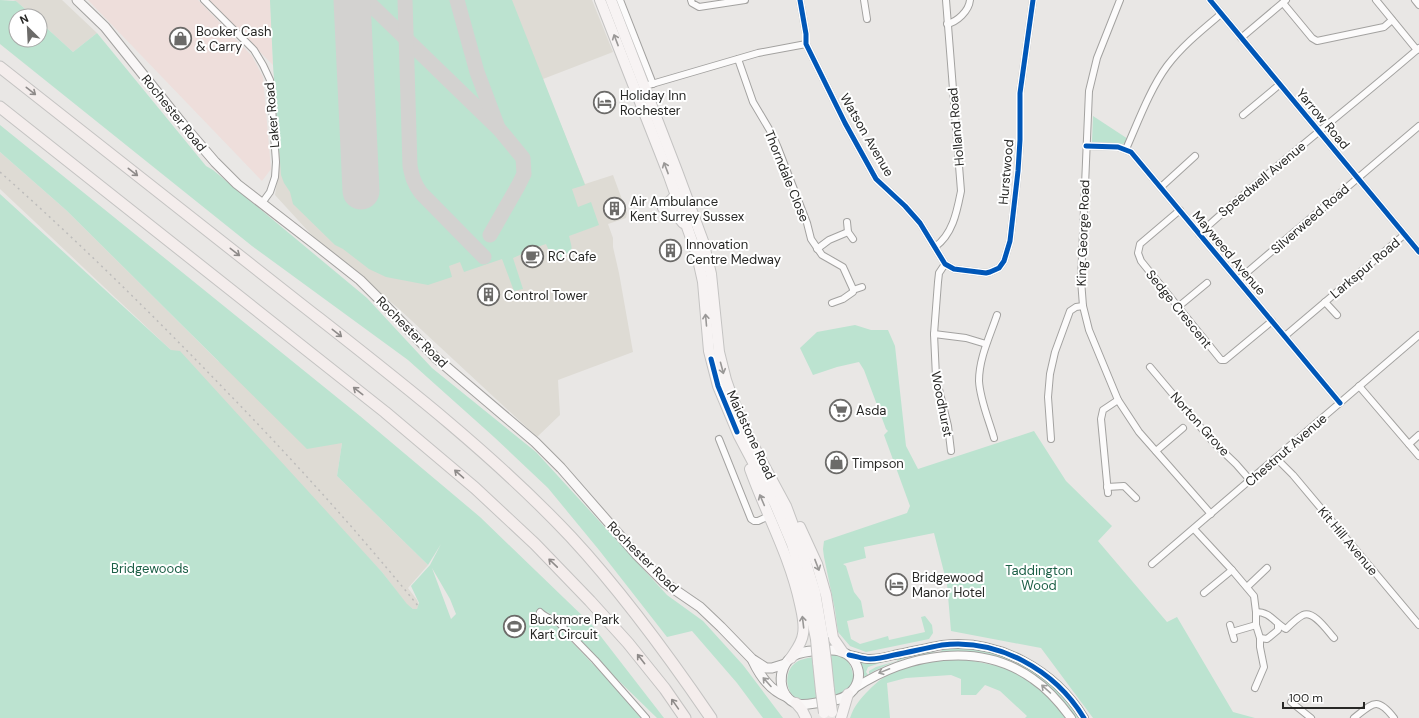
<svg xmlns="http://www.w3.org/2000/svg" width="1419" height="718" viewBox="0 0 1419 718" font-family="'DM Sans',sans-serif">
	<rect width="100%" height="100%" fill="#e9e7e5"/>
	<g fill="#dedbd4">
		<path d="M13,0h49l35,33 -24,19 -33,-30v-6h-7l-17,-15z"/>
		<path d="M270,0h322l21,52 -70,27 2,7 40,98 28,-9 14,38 -1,5 -18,6 5,14v9l6,26 14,79 -75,28 2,35 -23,22 -139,-129 -79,-65 -44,-48 4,-26z"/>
		<path d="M0,152l66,58 152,151 124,82 -5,33 91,89 -20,23 9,12 2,5 -2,4h-4l-6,-4 -25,-33 -211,-222 -171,-161z"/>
	</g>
	<g fill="#eededb">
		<path d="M88,0h110l54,56 11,21 8,92 -9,12z"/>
		<path d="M208,0h62l3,65z"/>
	</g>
	<g fill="#bce3d0" fill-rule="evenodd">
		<path d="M0,0l16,1 17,15h-17v24h24v-18l33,30 24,-19 109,133 7,4 154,128 65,70 104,84 131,143 36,26 40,44 40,53h-20l-26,-35 -45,-52 -25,6 -68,-87 -51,-62 -54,-51 -86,-77 -156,-114 -252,-202z"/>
		<path d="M270,0h242l73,185 -13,4 6,18 13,-5 8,23 -30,11c4,16 5,14 -10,22l-2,-2 -5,2 -6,-14 -24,8v2l-9,4 10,31 -9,2 -12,-32 -38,13 -4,-10 -11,4 3,11 -24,8 -42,-8 -17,-8 -26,-20 -8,-4 -42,-41 -3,-12 -6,-9 -3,-8 -8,-110z"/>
		<path d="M1093,116l35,23 -2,4 -4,1 -30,-2z"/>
		<path d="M0,125l360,291 120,101 112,108 72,93h-7l-110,-107 18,24 50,52 27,31h-642v-524l171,156 9,1 202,221 25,32 6,5h4l2,-6 -8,-17 19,-21 11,-21 -13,21 -91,-89 5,-33 -35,6 -241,-239 -66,-58zM432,568l18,31 6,15 -5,5z"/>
		<path d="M855,325l16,5h17l7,16 11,100 12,23 116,-38 32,50 46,45 -14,15 69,81 10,-5 56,95 22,6h-162l-52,-70 -90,-17 -4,-47 -13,-51 -70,14 2,11 -23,6 3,2 8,26 7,9 3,16 -17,4 4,18 9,5 28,-8 1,4 36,-8 -4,-15 4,-1 7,9 1,8 -4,6 -63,13 -16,-6 -12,-14 -3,-22 -11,-53 -1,-8 1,-8 83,-28 3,-7 -26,-71 4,-4 -2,-2 -22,-59 -5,-8 -22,5 -24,8 -13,-27 17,-16z"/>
		<path d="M952,647c57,3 95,23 126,71h-3l-7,-10 -61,-47 -24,-7 -14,-2h-29l3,-3z"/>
		<path d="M937,649c-4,6 -10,5 -17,6 -17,3 -36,10 -51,19v-3l7,-4 21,-6 2,-4z"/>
		<path d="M829,655c5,0 9,-1 13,1 9,5 15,22 8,31 -3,5 -10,7 -16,8z"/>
		<path d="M814,657l4,42c-7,1 -15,2 -22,-1 -11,-7 -11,-25 -3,-33 6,-6 14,-7 21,-8z"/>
		<path d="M896,658l-28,9 -2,5 2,3 -5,2 -2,-15z"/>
		<path d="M963,659c13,3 27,5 40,8 26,7 48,30 62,51h-40l2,-2 -27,-25 -15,-6 -9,10h-15v-16l-10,-4 -45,3 -19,5 3,35h-40c4,-12 10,-19 19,-28 4,-4 9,-9 14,-12 21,-14 55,-18 80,-19z"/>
	</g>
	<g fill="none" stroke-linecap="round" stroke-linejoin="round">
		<g stroke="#d3d2d0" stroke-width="15">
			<path d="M366,0l133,129 24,29 1,16 -6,12 -28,49"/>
			<path d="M405,0l5,166c2,10 4,18 11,27l63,64"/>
			<path d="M457,0l20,72 20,53"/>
		</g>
		<path stroke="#d3d2d0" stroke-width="37" d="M352,0l9,191"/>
		<defs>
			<g id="minor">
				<path d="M204,0l50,50 9,15 7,15 6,82 -1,15 -5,15 -8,11"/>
				<path d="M620,0l33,84"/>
				<path d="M691,0l1,3 7,4 46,-7"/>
				<path d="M800,0l6,34v10l39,79 31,56 29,27 15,17 25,41 9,5 32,4 4,-1 9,-4 5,-7 6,-20 8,-70 2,-31v-47l13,-93"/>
				<path d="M864,0l3,19"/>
				<path d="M1120,0l-23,58 -8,33 -8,189 2,26 6,24 29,70 21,32 72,82"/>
				<path d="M1210,0l209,252"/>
				<path d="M1376,0l41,50"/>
				<path d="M1415,0l4,5"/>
				<path d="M1283,3l29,35 5,3 67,-14 8,-7"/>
				<path d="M947,24c10,-2 22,-13 23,-24"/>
				<path d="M1241,38l45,-38"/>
				<path d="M738,59l15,43 19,32 6,14 29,75 4,16 11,16 21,12 10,22v3l-10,7 -11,4"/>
				<path d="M645,86l113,-33 48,-9"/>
				<path d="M1243,115l36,-30"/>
				<path d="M1086,146l32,1 13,5 209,251"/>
				<path d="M1126,149c12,-27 24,-60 41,-83 15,-20 35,-36 54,-52"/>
				<path d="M1161,187l34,-31"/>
				<path d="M1180,210l-40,34 -2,9 3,8 80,99h4l47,-39"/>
				<path d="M847,222l1,10 5,7"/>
				<path d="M1199,234c71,-65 147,-123 220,-186"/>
				<path d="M935,247c18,-13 22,-36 26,-56l-15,-191"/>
				<path d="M817,249l12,-9 19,-8"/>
				<path d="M945,264l-6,9 -1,9 -4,52 2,43 12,49 3,25"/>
				<path d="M1238,280l181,-154"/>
				<path d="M853,290l9,-3"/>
				<path d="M1325,302l12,13"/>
				<path d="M1178,307l29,-24"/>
				<path d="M934,334l32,4 20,6"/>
				<path d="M1285,336l119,-101"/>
				<path d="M1150,367l63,75 23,22 14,16"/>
				<path d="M1359,386l60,70"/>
				<path d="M994,438c-5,-18 -14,-38 -15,-57 0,-23 11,-45 18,-66"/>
				<path d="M719,439l32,80 3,2h4l11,-5"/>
				<path d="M1051,439l-3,-42 2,-23 5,-22 15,-41 6,-4 7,-1"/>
				<path d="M1409,444l10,-9"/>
				<path d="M1156,451l27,-23"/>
				<path d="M1276,458l17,17 126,150"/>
				<path d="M1107,487l17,-1 12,12"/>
				<path d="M1108,493l-7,-74 2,-9 15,-10"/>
				<path d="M1194,529l38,41 22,26 2,16v13l4,13v9l4,20 -9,21"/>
				<path d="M1152,564l267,-229"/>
				<path d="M1247,587l20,-19"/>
				<path d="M1204,593l28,-23"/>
				<path d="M540,612c6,6 13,7 19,11l36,37 51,58"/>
				<path d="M1256,612c14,0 18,10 30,17 5,-5 11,-11 17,-14 11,-5 25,17 31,23"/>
				<path d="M1230,625l4,14"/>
				<path d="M1232,632l24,-7"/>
				<path d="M1260,638l7,1 11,-9v-5"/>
				<path d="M1291,702l20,16"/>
				<path d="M1354,718c19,-15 23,-22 40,0"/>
			</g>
			<g id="tertiary">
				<path d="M849,655c7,1 14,4 21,4 8,0 16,-2 24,-4 16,-3 32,-7 48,-10 56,-7 113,25 142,73"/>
				<path d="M855,688c52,-34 124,-48 178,-9 15,10 27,24 38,39"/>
			</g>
			<g id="secondary">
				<path d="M77,0l28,27 80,100 30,35 22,22 80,62 43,34 21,21 55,57 99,84 26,26 75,86 29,29 35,24 21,20 31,32 14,9h6l13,-4"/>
				<path d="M829,650c28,-2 41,31 17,46 -8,5 -16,5 -24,6 -8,1 -17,4 -24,2 -21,-6 -22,-37 -5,-48 9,-6 25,-5 36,-6z"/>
				<path d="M753,661c7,15 18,30 34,36"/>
			</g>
			<g id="primary">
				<path d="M600,0l69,176 28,79 6,27 6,69 9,35 21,50 36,68 17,40 15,51 9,44"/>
				<path d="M611,0l66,171 26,70 8,33 8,78 7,28 7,20 19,43 34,63 13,35 16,51 8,46"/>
				<path d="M676,195l-13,13 12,5 8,10"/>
				<path d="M750,469c16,45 40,87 50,135 2,9 5,20 3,30 -1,9 -7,16 -12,24"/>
				<path d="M800,527l17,37 9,31 7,43 9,13"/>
				<path d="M826,661l3,29"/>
				<path d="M818,662l3,29"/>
				<path d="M796,703l6,7 4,8"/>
				<path d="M841,718l7,-24"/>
			</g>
			<g id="motorway">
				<path d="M0,67c101,79 201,159 302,238 93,73 188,146 269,232 52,56 97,118 140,181"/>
				<path d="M0,107l385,305 90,76 60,56 55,57 38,42 37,46 20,29"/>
			</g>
		</defs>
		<use href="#minor" stroke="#a3a2a0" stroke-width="8"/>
		<use href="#tertiary" stroke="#a3a2a0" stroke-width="10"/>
		<use href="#secondary" stroke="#a3a2a0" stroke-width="11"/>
		<use href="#primary" stroke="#c4c3c2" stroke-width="12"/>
		<use href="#motorway" stroke="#c4c3c2" stroke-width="13"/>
		<use href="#minor" stroke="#fcfbfb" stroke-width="6"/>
		<use href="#tertiary" stroke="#fcfbfb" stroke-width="8"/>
		<use href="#secondary" stroke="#f9f7f7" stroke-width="9"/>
		<use href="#primary" stroke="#f7f3f3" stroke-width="10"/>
		<use href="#motorway" stroke="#f4edec" stroke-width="11"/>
		<path stroke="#bdbcbb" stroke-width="1.5" stroke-dasharray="2 4" stroke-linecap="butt" d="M0,172c79,70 155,145 229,222 66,68 130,139 190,213"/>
		<defs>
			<g id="primary-bridge">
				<path d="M823,638l3,23"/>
				<path d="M816,639l2,23"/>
				<path d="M829,690l3,22"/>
				<path d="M821,691l3,22"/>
			</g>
		</defs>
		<use href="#primary-bridge" stroke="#c4c3c2" stroke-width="12" stroke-linecap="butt"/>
		<use href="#primary-bridge" stroke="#f7f3f3" stroke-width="10"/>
		<defs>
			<g id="cycleway">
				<path d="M800,0l6,34v10l39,79 31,56 29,27 15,17 25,41 9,5 32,4 4,-1 9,-4 5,-7 6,-20 8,-70 2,-31v-47l13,-93"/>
				<path d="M1210,0l209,252"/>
				<path d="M1086,146l32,1 13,5 209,251"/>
				<path d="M711,359l7,27 19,46"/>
				<path d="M849,655c7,1 14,4 21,4 8,0 16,-2 24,-4 16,-3 32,-7 48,-10 56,-7 113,25 142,73"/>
			</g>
		</defs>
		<use href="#cycleway" stroke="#fff" stroke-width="8"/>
		<use href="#cycleway" stroke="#0057b8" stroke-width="5"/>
	</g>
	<defs><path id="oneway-shaft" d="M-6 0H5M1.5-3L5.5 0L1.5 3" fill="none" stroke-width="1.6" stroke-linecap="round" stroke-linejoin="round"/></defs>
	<g stroke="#9a9897">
		<use href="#oneway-shaft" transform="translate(616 40) rotate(-111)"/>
		<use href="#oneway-shaft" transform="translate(666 168) rotate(-111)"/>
		<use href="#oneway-shaft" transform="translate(706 320) rotate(-95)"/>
		<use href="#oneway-shaft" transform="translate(722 368) rotate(75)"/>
		<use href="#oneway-shaft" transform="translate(762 500) rotate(-113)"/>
		<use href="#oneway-shaft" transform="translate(817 565) rotate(69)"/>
		<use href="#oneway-shaft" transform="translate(803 622) rotate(-97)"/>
	</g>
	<g stroke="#8e8a89">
		<use href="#oneway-shaft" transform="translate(31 91) rotate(38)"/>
		<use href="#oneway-shaft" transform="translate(133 172) rotate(38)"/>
		<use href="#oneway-shaft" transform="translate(235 252) rotate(38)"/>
		<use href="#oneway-shaft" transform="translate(337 333) rotate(38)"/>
		<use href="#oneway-shaft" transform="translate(358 391) rotate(-142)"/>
		<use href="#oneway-shaft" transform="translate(459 474) rotate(-139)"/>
		<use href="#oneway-shaft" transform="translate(553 563) rotate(-136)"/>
		<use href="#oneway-shaft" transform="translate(641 659) rotate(-128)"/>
		<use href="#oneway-shaft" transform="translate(675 704) rotate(-125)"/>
	</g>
	<g stroke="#9d9c9b">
		<use href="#oneway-shaft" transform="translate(884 671) rotate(158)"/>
		<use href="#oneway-shaft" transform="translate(1046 689) rotate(-138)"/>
	</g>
	<use stroke="#9b9a99" href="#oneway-shaft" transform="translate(767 682) rotate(-132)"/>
	<defs>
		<symbol id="shop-ring" viewBox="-11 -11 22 22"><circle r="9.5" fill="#fff" stroke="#6c6b69" stroke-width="1.5"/><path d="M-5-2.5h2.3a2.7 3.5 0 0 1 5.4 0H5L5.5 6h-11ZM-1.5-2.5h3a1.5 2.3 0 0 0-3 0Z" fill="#6c6b69"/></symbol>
		<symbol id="hotel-ring" viewBox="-11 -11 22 22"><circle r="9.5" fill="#fff" stroke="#6c6b69" stroke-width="1.5"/><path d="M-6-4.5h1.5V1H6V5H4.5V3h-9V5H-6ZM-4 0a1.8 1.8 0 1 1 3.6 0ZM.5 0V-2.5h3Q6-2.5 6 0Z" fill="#6c6b69"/></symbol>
		<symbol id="building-ring" viewBox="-11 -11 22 22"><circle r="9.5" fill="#fff" stroke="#6c6b69" stroke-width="1.5"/><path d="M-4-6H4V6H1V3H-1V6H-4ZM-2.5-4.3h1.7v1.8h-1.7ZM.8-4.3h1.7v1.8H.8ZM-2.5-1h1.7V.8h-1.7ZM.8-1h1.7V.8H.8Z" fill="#6c6b69"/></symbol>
		<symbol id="cafe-ring" viewBox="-11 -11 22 22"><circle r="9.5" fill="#fff" stroke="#6c6b69" stroke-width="1.5"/><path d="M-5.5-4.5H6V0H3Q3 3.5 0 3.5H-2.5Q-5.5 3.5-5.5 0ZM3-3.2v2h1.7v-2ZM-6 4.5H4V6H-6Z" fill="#6c6b69"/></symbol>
		<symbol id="supermarket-ring" viewBox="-11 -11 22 22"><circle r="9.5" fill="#fff" stroke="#6c6b69" stroke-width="1.5"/><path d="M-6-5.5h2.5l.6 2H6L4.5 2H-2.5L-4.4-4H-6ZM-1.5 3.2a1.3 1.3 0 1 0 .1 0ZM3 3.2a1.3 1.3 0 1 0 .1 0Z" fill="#6c6b69"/></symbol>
		<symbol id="stadium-ring" viewBox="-11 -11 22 22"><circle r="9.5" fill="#fff" stroke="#6c6b69" stroke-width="1.5"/><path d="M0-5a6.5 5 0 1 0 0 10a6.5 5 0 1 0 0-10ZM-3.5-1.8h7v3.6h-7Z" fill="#6c6b69"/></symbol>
	</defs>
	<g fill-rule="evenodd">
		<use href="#shop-ring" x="168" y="26" width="25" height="25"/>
		<use href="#hotel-ring" x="592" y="90" width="25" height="25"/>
		<use href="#building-ring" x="602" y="196" width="25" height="25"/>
		<use href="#building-ring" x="658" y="238" width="25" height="25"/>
		<use href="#cafe-ring" x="520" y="244" width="25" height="25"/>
		<use href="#building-ring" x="476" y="282" width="25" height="25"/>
		<use href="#supermarket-ring" x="828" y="398" width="25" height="25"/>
		<use href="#shop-ring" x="824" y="450" width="25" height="25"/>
		<use href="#hotel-ring" x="884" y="572" width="25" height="25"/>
		<use href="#stadium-ring" x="502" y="614" width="25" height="25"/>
	</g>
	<g text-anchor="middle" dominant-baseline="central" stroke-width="4" stroke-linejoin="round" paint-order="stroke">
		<g font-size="13" fill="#282826" stroke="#fff" text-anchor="start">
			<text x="196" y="31">Booker Cash<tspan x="196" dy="15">&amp; Carry</tspan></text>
			<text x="620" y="95">Holiday Inn<tspan x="620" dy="15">Rochester</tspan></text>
			<text x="630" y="201">Air Ambulance<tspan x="630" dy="15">Kent Surrey Sussex</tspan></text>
			<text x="686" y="244">Innovation<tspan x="686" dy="15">Centre Medway</tspan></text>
			<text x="548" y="256">RC Cafe</text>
			<text x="504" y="295">Control Tower</text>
			<text x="856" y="410">Asda</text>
			<text x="852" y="463">Timpson</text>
			<text x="912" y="577">Bridgewood<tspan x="912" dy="15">Manor Hotel</tspan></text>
			<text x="530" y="619">Buckmore Park<tspan x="530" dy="15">Kart Circuit</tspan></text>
		</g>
		<g font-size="13" fill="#282826" stroke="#fff">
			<text transform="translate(174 113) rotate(51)">Rochester Road</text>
			<text transform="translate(272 115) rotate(-95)">Laker Road</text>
			<text transform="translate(1323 119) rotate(50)">Yarrow Road</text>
			<text transform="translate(956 127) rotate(-95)">Holland Road</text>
			<text transform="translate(867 135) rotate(60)">Watson Avenue</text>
			<text transform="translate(1006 172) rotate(-85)">Hurstwood</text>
			<text transform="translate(787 176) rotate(68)">Thorndale Close</text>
			<text transform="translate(1262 179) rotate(-40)">Speedwell Avenue</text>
			<text transform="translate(1310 219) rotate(-41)">Silverweed Road</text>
			<text transform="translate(1083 233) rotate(-88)">King George Road</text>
			<text transform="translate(1229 253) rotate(50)">Mayweed Avenue</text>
			<text transform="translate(1365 268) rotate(-40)">Larkspur Road</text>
			<text transform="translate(1179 309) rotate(51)">Sedge Crescent</text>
			<text transform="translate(412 332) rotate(45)">Rochester Road</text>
			<text transform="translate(942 404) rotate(79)">Woodhurst</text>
			<text transform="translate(1200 424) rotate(48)">Norton Grove</text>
			<text transform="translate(751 435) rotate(65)">Maidstone Road</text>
			<text transform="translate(1286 450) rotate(-41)">Chestnut Avenue</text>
			<text transform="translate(1348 541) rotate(50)">Kit Hill Avenue</text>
			<text transform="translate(643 557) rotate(45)">Rochester Road</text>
		</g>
		<g font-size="13" fill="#1c5f46" stroke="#fff">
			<text x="150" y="568">Bridgewoods</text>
			<text x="1039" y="570">Taddington<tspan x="1039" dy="15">Wood</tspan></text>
		</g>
	</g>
	<g transform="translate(28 28) rotate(336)"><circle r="19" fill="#ffffff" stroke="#a9a9a8"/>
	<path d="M0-3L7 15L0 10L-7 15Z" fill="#6c6b69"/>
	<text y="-6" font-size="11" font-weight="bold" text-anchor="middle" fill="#282826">N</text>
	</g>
	<path d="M1283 702v6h81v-6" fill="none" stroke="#282826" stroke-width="2"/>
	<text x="1289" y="702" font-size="12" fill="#282826" stroke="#ffffff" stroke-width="3" paint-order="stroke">100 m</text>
</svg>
